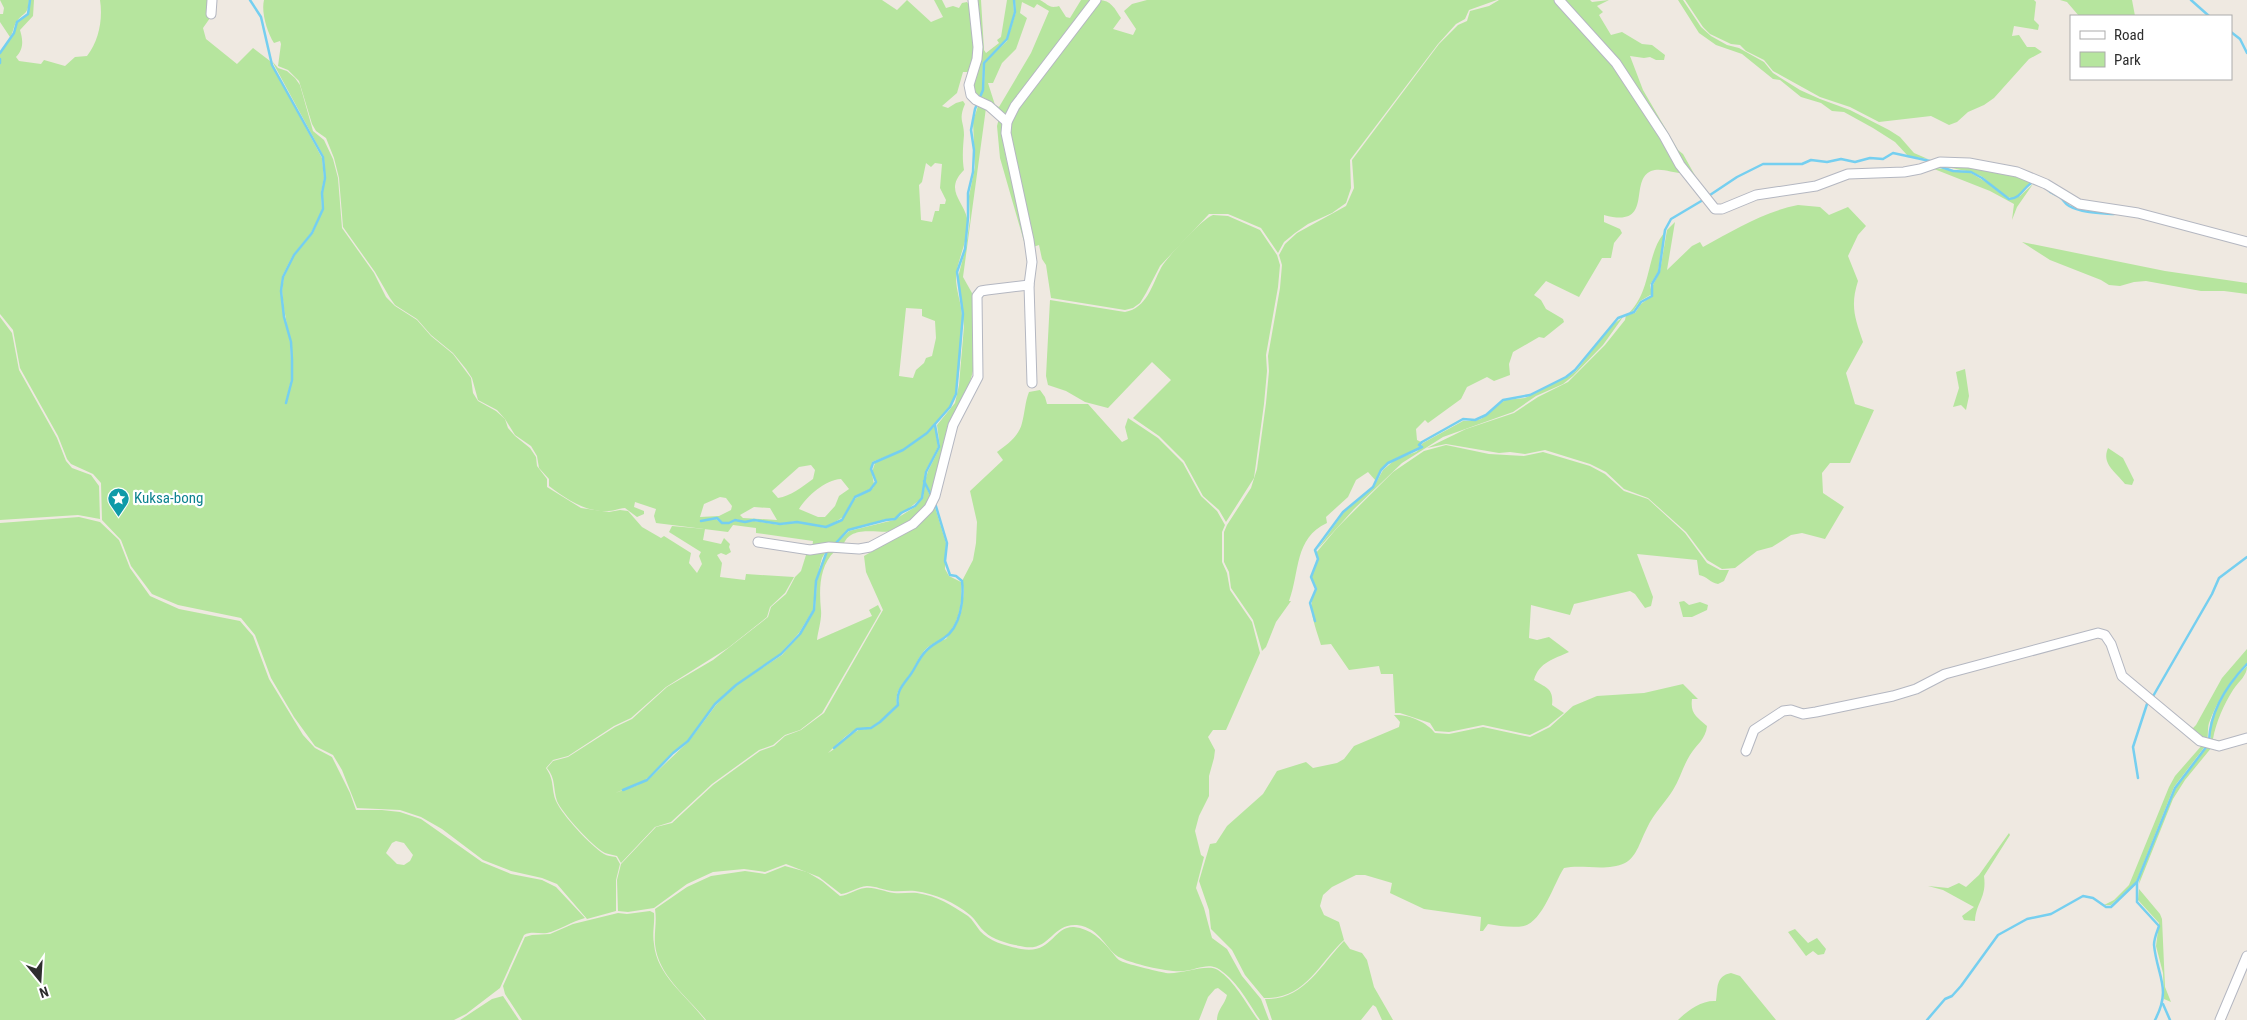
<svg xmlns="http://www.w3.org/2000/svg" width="2247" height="1020" viewBox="0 0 2247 1020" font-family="'Roboto Condensed',sans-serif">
	<rect width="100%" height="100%" fill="#efe9e1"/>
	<g fill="#b6e59e" fill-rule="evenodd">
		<path d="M0,0h29c-1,15 -4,11 -12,21 -4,5 -3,11 -7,16l-10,-15v-8h3l1,-6z"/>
		<path d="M30,0h4l-1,16 -13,14c3,10 4,19 -4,27l3,4 22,3 3,-4 21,6 10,-9 12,-1c12,-15 16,-37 13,-56h111l-1,18 -7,10 3,11 31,25 16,-16 17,13 52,97 2,20 -3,15 1,17 -11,23 -18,22 -11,22 -1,14 9,51 1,19v19l-6,25 7,-25 -1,-39 -6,-24 -3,-26 2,-14 10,-21 19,-23 10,-23 -1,-17 3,-15 -1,-21 -52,-96 6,7 9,3 8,7 5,7 13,46 11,9 9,19 5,19 4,50 32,45 12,24 9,9 22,14 14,16 22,18 18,24 2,15 5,8 18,10 9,8 3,9 7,8 15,12 6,9 1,9 10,13v8l34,21 28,4 11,-2 8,1 14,16 19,11 3,-2 27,17 -2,10 8,10 5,-9 -3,-8 2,-4 -32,-20 3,-6 33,3 -2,11 18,4 3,-6 6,6 -1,3 2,5 -5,3 -5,-2 -4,2 5,8 -2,14 25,3 1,-6 48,3 -9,16 -15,14 -3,10 -39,31 -62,39 -35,31 -17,8 -46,30 -15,4 -7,8c9,13 5,21 10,33 6,14 35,45 48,53 3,2 8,2 12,3l4,7 -4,16v31l-29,8 -30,-35 -15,-6 -31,-7 -28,-11 -41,-31 -21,-12 -21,-7 -43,-2 -15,-38 -9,-15 -18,-9 -21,-29 -23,-39 -16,-43 -14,-17 -63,-13 -26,-11 -21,-28 -10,-26 -19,-20 -1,-37 -8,-9 -22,-10 -4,-5 -9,-23 -38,-68 -7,-38 -13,-16v-260l14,-21 3,-10 11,-9z"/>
		<path d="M264,0h618l15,10 10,-10 24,22 12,-5 -9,-17h8l4,8 7,-2 6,2 3,-5 5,-1 2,3 3,1 4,42 -4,24h-9l-6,21 -15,13 6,2 8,-5 7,-2 2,3c-7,16 -1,17 -1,31 -1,12 -2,23 0,35 -20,20 -1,30 3,48 4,17 -11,44 -11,60 0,12 5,24 6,37 0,20 -1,69 -10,87 -8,18 -34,39 -52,49 -9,4 -19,7 -28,11l-1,7 3,15 -4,5 -16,8 -11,20 -14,9h-13l-19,-5 -20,3 -23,-5 -9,3 -10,-3 -6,4h-7l-5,-5 -18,3 17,-2 6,5h7l7,-4 9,2 9,-1 26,4 17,-3 29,6 16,-8 11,-20 20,-12 3,-6 -4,-10 3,-9 28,-13 32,-24 3,21 -13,25 -3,26 -28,22 21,-13 8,-9 2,-14 6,14c-8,13 -18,26 -33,32 -15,6 -48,-8 -55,16h-10l16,-15 45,-11 -8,-1 -38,11 -11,12 -8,4 -17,3 1,-8 -57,-8v-5l-23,-3 -5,7 -72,-9 -2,-7 2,-7 -21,-7 -1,5 10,4v3l-7,3 -12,-9c-6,0 -10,3 -16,3 -22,2 -43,-12 -60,-25v-7l-10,-11 -2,-12 -6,-10 -16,-11 -10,-16 -8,-9 -19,-10 -6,-22 -6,-9 -13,-16 -22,-18 -14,-16 -22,-14 -5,-7 -15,-26 -32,-45 -4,-49 -5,-20 -8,-20 -10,-7 -4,-7 -13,-43 -11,-11 -10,-4 3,-22 -1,-3 -6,2c-7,-11 -13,-31 -10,-43zM926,163l5,4 4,-4 7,1 -2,24 6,12 -1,4h-5l-1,7h-4l-3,11 -11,-2 -2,-35 3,-3zM906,308l16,1v7l13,5 1,17 -4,18 -6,2 -2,5 -8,7 -3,8 -14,-2zM811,465l4,5 -2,9c-11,8 -22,17 -35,19l-6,-7 27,-24zM841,479l8,10 -10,7 -4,10 -10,11h-7l-19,-8c8,-13 26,-29 42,-30zM720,497l6,1 6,8 -1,4 -12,6 -19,1 4,-13zM754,507l16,1 7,12 -34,-2 -3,-3z"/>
		<path d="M975,0h6l3,50 2,3 13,-10 -2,-3 4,-3 6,-37h6l1,13 -7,25 -24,25 -1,28 -3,8 -8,-12 6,-23z"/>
		<path d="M1015,0h25c8,4 9,9 19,6l7,11 4,1 11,-18h10l-24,30 -61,88 -26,-18 4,-12 1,-26 22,-21 9,-29zM1022,2l12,6 3,-4 12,7 -18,42 -32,54 -4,-2 -7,-22h5l9,-20 14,-14 11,-31 -7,-5z"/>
		<path d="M1099,0c12,0 16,9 22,18l-8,11 20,6 3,-6 -12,-18 8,-7 15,-4h350l-28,10 -4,9 -9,5 -18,20 -88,116 1,28 -5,15 -14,10 -24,11 -13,9 -11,9 -6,11 -17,-25 -33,-14h-19l-49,52 -14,27 -6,10 -7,5 -8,2 -74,-12 -5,-33 -4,-6 -3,-14 -6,2 -25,-111 6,-22z"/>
		<path d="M1499,0h57l57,64 69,109c-10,0 -21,-6 -31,-2 -23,10 4,58 -47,44v7l16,7 2,4 -8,10 -3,15h-9l-23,39 -33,-16 -12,14 7,5 5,9 17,10 1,3 -20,16 -5,-1 -26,15 -4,12 1,11 -16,6 -7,-4 -20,10 -6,12 -33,24 -3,-3 -9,9 1,11 4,2 -3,3 2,2c-17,13 -37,8 -44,34l-8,-9 -12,8 -8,17 -22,20 1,6c-33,15 -27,49 -38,78h2l-15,21 -10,25 -4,4 -9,-31 -22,-32 -2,-16 -5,-10v-30l3,-7 24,-37 6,-19 9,-66 3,-32 -1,-15 12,-68 2,-23 -3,-10 6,-11 12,-11 49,-27 8,-18 -2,-28 87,-116 19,-19 9,-4 3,-10 19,-5z"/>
		<path d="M1562,0h28l2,2 17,-2 -12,6 6,6 -4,3 12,20 11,-3 20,12 10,1 13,10 -1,5h-8l-6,-3 -6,1 -14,-2 13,34 35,60 5,4 14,25v4l-48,-74z"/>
		<path d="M1678,0h5l18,27 10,9 16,9 12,3 25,14 9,11 27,17 20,9 30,11 39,20 11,7 14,16 14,6 -20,-3 -13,-14 -22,-14 -29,-16 -12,-1 -11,-8 -20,-6 -21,-17 -7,-1 -31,-25 -26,-9 -17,-12z"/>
		<path d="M1685,0h349l2,2 -2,18 5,5 -1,5 -24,-4 -2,10 7,-1 8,12h8l7,5 -13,7 -35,39 -10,7 -16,7 -11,10 -8,3 -18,-9 -52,6 -29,-15 -30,-10 -47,-26 -9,-11 -18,-9 -6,-6 -9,-1 -21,-10 -7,-7z"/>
		<path d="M2060,0h72l3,16h-56l-12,-14z"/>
		<path d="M978,106l8,2 -23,169 9,16 1,78 -4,15 -21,39 -17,70 -6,-14 3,-10 12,-24 -3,-22 18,-22 4,-18 5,-59 -6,-49 8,-30 4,-28 -1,-23 6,-29 -2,-46z"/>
		<path d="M999,118c7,9 4,20 5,30 6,33 21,64 21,97l-25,-87 -3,-32z"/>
		<path d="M1937,164l57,4 39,13c-8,3 -10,16 -20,17 -8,1 -24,-17 -32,-22 -14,-7 -28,-6 -44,-12z"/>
		<path d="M1929,167l42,6 18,11 20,16 11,-4 13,-12 -16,23 -5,13 2,-16 -24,-13z"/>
		<path d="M1798,205l22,2 9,8 19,-8 18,19 -8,9 -10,21 10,25c-8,25 -3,37 5,61l-17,31 9,31 19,6 -24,53h-20l-8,10 1,20 21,14 -19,32 -23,-6 -11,2 -19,12 -15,4 -22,17 -13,1 -15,-9 -21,-28 -38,-34 -24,-9 -18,-17 -16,-8 -45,-14 -20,4 -15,-2 -11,1 -53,-9 -19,4 39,-19 48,-16 24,-16 30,-15 37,-37 20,-25 1,-5 9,-2 6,-9 12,-9v-10l7,-14 7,-41 8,-8 -8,48 25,-24 8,-4 3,5c31,-17 60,-35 95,-42z"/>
		<path d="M1213,215l15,1 32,14 17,25 3,10 -2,22 -12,68 1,16 -3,33 -10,74 -28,44 -7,-12 -16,-14 -19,-35 -25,-25 -26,-18 38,-38 -19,-18 -44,46 -23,-6 -19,-11 -18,-6 -2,-9 4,-76 75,12c22,-4 27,-27 36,-44 6,-11 42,-50 52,-53z"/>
		<path d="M1664,233l-6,39 -8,13 2,9 -12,7 -7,10 -4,2c23,-23 17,-58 35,-80z"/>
		<path d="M2022,242l143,29 82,12v11l-23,-3h-23l-55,-10 -12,1 -14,4 -11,-1 -8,-5 -51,-20z"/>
		<path d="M0,317l12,16 7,37 38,68 9,23 6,7 19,7 8,11 1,33 -22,-4 -78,5z"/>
		<path d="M1623,317l-20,28 -30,31 -10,8 -27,12 -23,16 -70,25 -41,26 -48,46 -37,41 27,-38 29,-24 10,-18 13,-11 20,-7 6,-5 -1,-2 2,-2 40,-22h11l7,-2 24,-19 20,-2 42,-21 9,-6 34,-44z"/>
		<path d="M1965,369l4,27 -3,14 -5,-5 -8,2 6,-19 -3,-16z"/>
		<path d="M1040,390l5,7 2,7h41l34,38 6,-3 -3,-12 3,-9 30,20 25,25 18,33 16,15 8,14 -3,7v30l5,11 3,17 22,32 8,31 -34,77h-13l-5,7 7,13 -1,8 -5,18v20l-10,20 -4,15 6,24 3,2 -8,31 8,20 8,30 15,11 15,27 19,23 8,21h-9c-12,-18 -24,-41 -43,-52 -10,-5 -22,2 -33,3 -13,2 -51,-7 -63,-13 -15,-6 -19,-30 -44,-33 -26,-2 -27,29 -57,21 -11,-2 -27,-6 -35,-14 -6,-5 -9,-12 -15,-17 -16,-13 -34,-21 -55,-24 -8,-1 -15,1 -23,0 -9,-1 -16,-5 -25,-5 -10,1 -17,7 -26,8l-22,-17 -33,-13 -21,8 -21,-3 -31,3 -26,12 -33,24 -26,4 -10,-1 -1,-31 4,-16 35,-37 16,-4 41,-38 47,-34 14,-5 11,-10 16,-6 23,-17 59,-103 -17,-38 -2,-16 57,-33 13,-19 12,39 -1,26 4,7 12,6c2,17 -1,41 -15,54 -8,6 -16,8 -22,15 -7,8 -10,19 -16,27 -8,9 -13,14 -11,27 -3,5 -21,20 -26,22 -5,2 -11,0 -16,3 -9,5 -19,15 -27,23 11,-6 18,-17 29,-22 4,-3 10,-1 15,-3 6,-3 23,-18 27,-23l-1,-9 5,-13 6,-5 16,-26 9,-9 12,-4 5,-7 10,-19 3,-22 -2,-10 11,-21 3,-17 1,-21 -7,-31 33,-31 -6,-8c11,-8 22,-16 25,-29 3,-11 3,-21 7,-31z"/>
		<path d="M1446,445l43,9 35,2 19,-4 47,14 15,8 19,17 24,8 37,34 22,30 13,7h9l-5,11 -6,3c-8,-1 -11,-8 -19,-9l-2,-15 -60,-6 16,43 -2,9 -6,2 -10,-14 -5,-3 -56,13 -4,11 -39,-10 -2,33 8,2 12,-3 20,15c-15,7 -30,10 -35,28 12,8 20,8 18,25l12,8 -16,13 -18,9 -47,-10 -34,7 -14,-1 -5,-8 -30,-10h-5l-2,-39h-12l-2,-8 -30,4 -18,-26 -10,1c-5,-17 -16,-41 -4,-56l-6,-12 7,-18 -2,-6 21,-25 56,-56 31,-21z"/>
		<path d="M2108,448l15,10 11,22 -2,5 -7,-1c-9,-12 -24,-20 -17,-36z"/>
		<path d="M79,517l21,5 19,18 11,28 20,28 29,13 61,12 13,15 16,43 34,56 12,13 17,9 18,36 6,17h26l18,2 21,7 61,43 29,12 31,6 14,7 29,31c-12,3 -28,13 -38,15 -8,1 -16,-2 -23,2l-24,53 -34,26 -12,6h-454v-497zM396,841l8,2 9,12 -3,6 -6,4 -7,-1 -11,-11 6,-10z"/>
		<path d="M828,548l-6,10 -6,23 -3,29 -14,23 -19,21 -45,31 -21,20 -26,35 -16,13 -23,24 -11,8 -23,8 33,-13 41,-39 27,-36 20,-20 46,-30 18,-21 15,-24 2,-29 5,-19 7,-13 6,2c-16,15 -16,39 -14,59 1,9 -3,21 -4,30l55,-24 -3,-6 9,-5 3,6 -59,102 -22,17 -15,5 -12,10 -14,5 -47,34 -41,38 -16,5 -34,36 -4,-7c-4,-1 -9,-2 -12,-3 -12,-6 -43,-40 -48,-52 -4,-12 -1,-22 -10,-33l6,-7 15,-4 47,-30 17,-8 35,-32 46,-27 55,-43 3,-10 15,-13 9,-17 6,-6 5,-16h5v-5z"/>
		<path d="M1684,601l5,4 11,-3 8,3 -1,5 -15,7h-9l-4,-15z"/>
		<path d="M2247,649v14c-16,17 -30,38 -38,60 -2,7 0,14 -3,20l-23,-22 10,7 3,-3 26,-47z"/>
		<path d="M2247,666c0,10 -8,15 -14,24 -9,14 -17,32 -20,49l7,2 27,-7v2l-27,8 -9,-2c0,-5 -2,-11 -1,-16 4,-22 22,-45 37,-60z"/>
		<path d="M1683,684l15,15h-6c-2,15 5,18 15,27 -1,13 -11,19 -17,29 -7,11 -10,24 -17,35 -8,13 -19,23 -26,38 -6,11 -10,29 -22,35 -19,9 -42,1 -61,5 -10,15 -21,53 -40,58 -11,2 -25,0 -36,-2l-5,7h-3l1,-14 -57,-8 -34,-16 2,-10 -27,-8h-9l-24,12 -9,8 -3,11 4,9 15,7 5,18c-27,25 -38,59 -80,58l-19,-23 -13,-25 -21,-21 -2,-19 -10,-29 11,-37 6,-1 11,-17 36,-32 14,-23 29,-9 7,6 24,-5 7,-4 10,-13 45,-19 1,-5 -6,-7c14,-1 33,7 41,18l14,1 34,-7 47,10 20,-10 23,-21 24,-10 47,-3z"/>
		<path d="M2203,744l3,1 -32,42 -38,95 -25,23h-7l10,-5 15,-15 40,-98 6,-11z"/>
		<path d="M2209,745l3,2 -27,33 -12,19 -34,85 1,-10 36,-87z"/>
		<path d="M2009,833l1,2 -26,41c3,22 -8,26 -9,45l-11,-1 -2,-4 12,-9 -31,-17 -15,-4 20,2 11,-5 7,4 13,-12z"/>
		<path d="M785,866l22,6 15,9 18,15c9,-1 16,-7 25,-8 11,-1 19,4 29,5 8,1 15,-1 23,0 21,3 34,12 51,23 5,4 8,10 12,15 10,11 27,15 41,18 31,6 32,-23 53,-22 17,2 27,12 37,24 2,2 5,7 8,9 6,4 38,11 47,13 15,2 41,-10 52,-3 17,11 28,34 40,50h-41c0,-10 8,-16 10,-25l-9,-7 -3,1 -7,8 -9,23h-493c-18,-23 -48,-44 -51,-76 -1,-11 2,-23 0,-35l32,-22 24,-11 34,-5 20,3z"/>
		<path d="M2139,889l21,25 2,5 3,68 6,15 -7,-3 -1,-26 -7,-27 3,-23 -21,-23z"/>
		<path d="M650,911l4,2c1,10 -2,20 0,31 3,32 33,52 51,76h-183l-17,-26 -2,-8 22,-49 7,-2 18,-1 23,-10 45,-11 9,1z"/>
		<path d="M1795,929l13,14 9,-5 9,11 -2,5 -6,1 -5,-4 -7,5 -18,-24z"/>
		<path d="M1344,941l6,8 12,4 5,7 7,27 19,33h-11l-6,-13 -3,-2 -12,15h-89l-7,-21c39,1 55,-33 79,-58z"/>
		<path d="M1731,973l9,3 36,44h-98c10,-10 24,-20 38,-19 2,-12 -1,-25 15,-28z"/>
		<path d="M503,996l16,24h-59l32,-21z"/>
	</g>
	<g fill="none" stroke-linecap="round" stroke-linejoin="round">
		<g stroke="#75cff0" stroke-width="2.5">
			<path d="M250,0l11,17 11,48 51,92 2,21 -3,15 1,16 -11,24 -18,22 -11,22 -2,14 3,26 7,25 1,18v20l-6,23"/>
			<path d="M2191,0l18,16"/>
			<path d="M2231,32l9,7 7,14"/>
			<path d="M0,53l14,-20 3,-11 11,-8 2,-14"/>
			<path d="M0,59v4"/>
			<path d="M1938,166l15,5 18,1 11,6 27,21c13,-1 14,-12 24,-17"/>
			<path d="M2047,189c4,5 8,5 13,8 4,3 5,7 9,9 13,7 30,7 45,8"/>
			<path d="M1710,195l27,-18 26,-13h39l9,-4 16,2 14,-3 14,3 15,-4 13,1 10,-6 37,8"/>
			<path d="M924,481l7,14"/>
			<path d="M701,521l16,-3 5,5h7l6,-3 10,2 9,-2 26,4 17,-2 29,5 16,-7 13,-23 15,-7 6,-8 -5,-13 2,-6 30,-13 24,-17 23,-26 6,-13 7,-80 -6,-42 8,-23 3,-31v-25l5,-21 1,-22 -3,-20 4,-21 8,-19 1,-27 23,-24 8,-27 -1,-12"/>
			<path d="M835,544l13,-14 38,-10 9,-1 6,-6 14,-7 7,-8 4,-26 13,-25 -4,-22"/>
			<path d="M1315,621l-5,-18 6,-14 -5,-12 7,-18 -3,-9 28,-38 30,-25 8,-17 7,-7 34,-16 -3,-2 3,-3 41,-23 12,1 11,-5 17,-15 27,-5 36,-18 9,-7 43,-52 16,-6 7,-10 11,-6v-12l7,-12 6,-42 6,-11 32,-19"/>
			<path d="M2152,698l60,-104 7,-16 28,-21"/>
			<path d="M2209,741c1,-29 18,-56 38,-77"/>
			<path d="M834,748l23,-19 14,-1 9,-6 18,-17c-2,-12 3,-18 10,-27 7,-8 10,-19 17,-26 6,-7 12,-9 19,-14 17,-11 20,-39 18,-57l-6,-5 -6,-1 -5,-14 2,-18 -12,-40"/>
			<path d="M2138,778l-5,-31 14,-43"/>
			<path d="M623,790l24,-10 26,-27 15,-12 27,-37 21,-19 45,-31 19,-20 14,-24 2,-29 11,-30"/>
			<path d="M2137,882v20l22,24c-2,6 -5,12 -5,19 3,31 18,43 1,75"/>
			<path d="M2163,1004l7,16"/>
			<path d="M1927,1020l18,-21 7,-3 9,-10 37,-51 29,-16 24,-5 32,-18 10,2 13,9h5l26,-25 38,-94 32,-42"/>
		</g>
		<defs>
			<g id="minor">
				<path d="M973,0l5,47 -1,12 -8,26 2,10 5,5 13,6 18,16"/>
				<path d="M1559,0l57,63 48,73 16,29 35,44h7l34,-14 60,-9 32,-12 56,-2 16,-3 20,-7 29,1 48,9 29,12 33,20 59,9 109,29"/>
				<path d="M211,14l1,-14"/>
				<path d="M1032,383l-3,-98 3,-23 -3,-22 -23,-107 1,-11 8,-16 81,-106"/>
				<path d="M758,542l52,8 19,-3 30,2 11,-2 43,-23 16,-16 6,-12 18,-71 25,-48 -1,-81 4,-5 6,-1 42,-5"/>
				<path d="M1746,751l8,-21 29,-19 8,-1 12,4 13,-2 77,-16 23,-7 29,-15 153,-41 7,2 6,9 11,32 78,65 19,5 28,-8"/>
				<path d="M2220,1020l27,-64"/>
			</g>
		</defs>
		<use href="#minor" stroke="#b4b7c1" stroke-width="11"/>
		<use href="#minor" stroke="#fff" stroke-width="9"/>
	</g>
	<defs>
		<symbol id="sight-pin" viewBox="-11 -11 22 30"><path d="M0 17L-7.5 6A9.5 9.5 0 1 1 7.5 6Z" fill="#0f9aa8" stroke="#fff"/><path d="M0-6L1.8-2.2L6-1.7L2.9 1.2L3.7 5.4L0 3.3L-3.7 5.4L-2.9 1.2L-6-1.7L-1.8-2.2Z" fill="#fff"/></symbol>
	</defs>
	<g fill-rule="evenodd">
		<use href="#sight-pin" x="106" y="486" width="25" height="34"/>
	</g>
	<g text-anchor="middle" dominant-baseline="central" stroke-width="4.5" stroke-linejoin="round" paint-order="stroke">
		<g font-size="15" fill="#0d838f" stroke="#fff" text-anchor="start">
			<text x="134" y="498">Kuksa-bong</text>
		</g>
	</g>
	<rect x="2070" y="15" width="162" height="65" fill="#ffffff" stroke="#ababab"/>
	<rect x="2080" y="31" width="25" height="8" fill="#ffffff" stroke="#ababab"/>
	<text x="2114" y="40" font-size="15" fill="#2e2e2e">Road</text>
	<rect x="2080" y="52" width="25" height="15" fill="#b6e59e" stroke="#ababab"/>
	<text x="2114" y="65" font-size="15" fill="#2e2e2e">Park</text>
	<g transform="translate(40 980) rotate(162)" stroke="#ffffff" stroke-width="4" paint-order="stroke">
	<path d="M0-4L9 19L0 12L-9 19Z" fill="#2e2e2e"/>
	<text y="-8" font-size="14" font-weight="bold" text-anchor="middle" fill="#2e2e2e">N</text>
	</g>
</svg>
